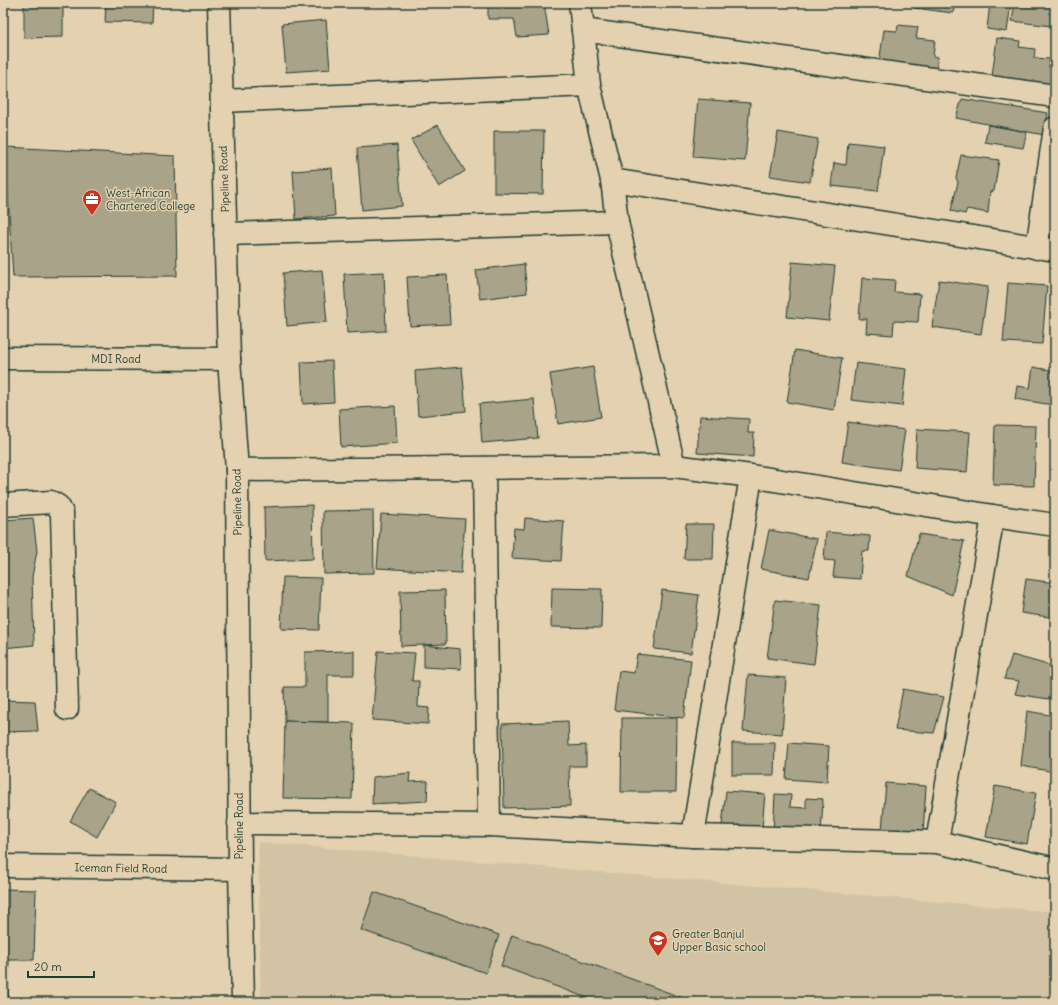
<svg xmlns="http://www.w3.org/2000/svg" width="1058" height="1005" viewBox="0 0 1058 1005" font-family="Delius,sans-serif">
	<rect width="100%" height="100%" fill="#e4d1af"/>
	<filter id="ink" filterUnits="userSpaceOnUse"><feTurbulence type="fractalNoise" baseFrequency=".025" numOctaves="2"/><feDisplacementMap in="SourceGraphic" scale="8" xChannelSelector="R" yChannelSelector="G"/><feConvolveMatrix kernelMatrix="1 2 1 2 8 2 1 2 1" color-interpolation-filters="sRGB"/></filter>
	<g filter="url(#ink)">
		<path fill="#d2c3a4" d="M258,842l797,70v90h-794z"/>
		<g fill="#a8a389" stroke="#1f3d34">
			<path d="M24,3h39v34l-39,1z"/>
			<path d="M106,3h47l-1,20 -47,-1z"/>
			<path d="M488,3h56l5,32 -32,2 -3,-18h-26z"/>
			<path d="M914,3h41l-2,10 -39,-5z"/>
			<path d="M990,3h21l-4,29 -20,-3z"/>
			<path d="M1015,3h40l-4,23 -39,-5z"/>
			<path d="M326,20l4,49 -44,3 -4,-48z"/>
			<path d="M898,25l20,2 -2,11 19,2 -2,16 5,1 -3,21 -57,-8 6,-40 13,1z"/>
			<path d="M997,38l23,3 -1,6 16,2 -1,9 16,1 -1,8 6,1v23l-64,-7z"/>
			<path d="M698,99l52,4 -5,58 -52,-4z"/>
			<path d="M962,99l86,14 -4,22 -88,-17z"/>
			<path d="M438,125l27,46 -26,16 -28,-47z"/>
			<path d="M988,125l39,7 -4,16 -38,-6z"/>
			<path d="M494,131h50l-1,63 -49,-1z"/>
			<path d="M778,132l40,7 -8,43 -40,-6z"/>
			<path d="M848,142l36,4 -6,45 -47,-5 3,-23 12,2z"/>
			<path d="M397,145l5,61 -40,4 -5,-62z"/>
			<path d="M5,147l170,9 2,120 -164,1z"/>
			<path d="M961,155l38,5 -5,31 -4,1 -2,21 -21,-4 -2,5 -14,-3 7,-29 -2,-4z"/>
			<path d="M332,168l3,48 -39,3 -3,-48z"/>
			<path d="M792,262l43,4 -6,55 -42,-4z"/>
			<path d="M524,264l3,29 -47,6 -4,-29z"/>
			<path d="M322,270l5,52 -40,4 -4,-53z"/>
			<path d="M384,272l2,59 -39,2 -3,-59z"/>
			<path d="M447,275l3,49 -40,2 -3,-49z"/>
			<path d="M862,278l33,2 -1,12 26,2 -2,28 -24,-1 -1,14 -27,-2 1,-14h-8z"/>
			<path d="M939,280l49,7 -7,47 -49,-7z"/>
			<path d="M1008,283l39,3 -5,58 -39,-2z"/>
			<path d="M795,350l47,8 -8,52 -47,-8z"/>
			<path d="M332,361l2,41 -31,2 -2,-42z"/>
			<path d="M856,363l50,6 -4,37 -51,-6z"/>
			<path d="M462,367l4,44 -48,5 -3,-45z"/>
			<path d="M593,367l8,50 -43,7 -8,-50z"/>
			<path d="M1033,367l22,4v20l-2,14 -38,-6 2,-13 13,2z"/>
			<path d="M534,399l4,39 -56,5 -3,-39z"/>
			<path d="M395,406l2,37 -56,4 -2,-38z"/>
			<path d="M700,416l49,3 -1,14h6l-1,24 -56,-4z"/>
			<path d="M848,422l57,8 -6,40 -57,-8z"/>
			<path d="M995,425l41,1 -2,60 -41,-1z"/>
			<path d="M917,429l53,3 -3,40 -52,-4z"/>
			<path d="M312,505l1,54 -48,2 -1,-54z"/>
			<path d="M373,510l1,63 -50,1 -1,-63z"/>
			<path d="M381,514l84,5 -4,54 -84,-5z"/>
			<path d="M33,518l4,33 -5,26 2,68 -31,3v-128z"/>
			<path d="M525,518l39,3 -3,40 -49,-3 2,-30 10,1z"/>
			<path d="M686,524h28l-1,35h-29z"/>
			<path d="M769,530l48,9 -8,39 -48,-9z"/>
			<path d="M826,532l44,4 -1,15h-7l-2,28 -27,-2 2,-16 -11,-1z"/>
			<path d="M919,534l45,7 -12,54 -44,-19z"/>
			<path d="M283,577l38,1 -2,52 -38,-1z"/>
			<path d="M1026,579l29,4v35l-34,-5z"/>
			<path d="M552,588l50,1 -1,39 -50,-1z"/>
			<path d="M445,590l1,54 -45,2 -1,-55z"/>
			<path d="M662,590l37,5 -8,58 -37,-4z"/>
			<path d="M775,600l46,5 -7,59 -47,-6z"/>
			<path d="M424,645l36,4 1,20 -37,-2z"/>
			<path d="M354,651v24h-26v47l-43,-1 -1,-34h21v-35z"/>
			<path d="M378,651l37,2 -3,28h7l-1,26 11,1 -1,16 -56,-4z"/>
			<path d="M637,654l54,6 -7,58 -70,-8 5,-39 15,2z"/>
			<path d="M1012,655l43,12 -6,32 -34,-5 4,-13 -15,-2z"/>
			<path d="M748,675l38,3 -4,56 -39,-3z"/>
			<path d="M903,689l41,8 -10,36 -39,-3z"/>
			<path d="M3,700l32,1 3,30 -35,1z"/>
			<path d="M1027,711l28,5v56l-34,-6z"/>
			<path d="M622,718h55l-1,74h-55z"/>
			<path d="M285,721l69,2 -2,76 -69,-1z"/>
			<path d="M568,721l1,25 17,-1v21h-17l1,40 -66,2 -2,-84z"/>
			<path d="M732,743h43l-1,32h-42z"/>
			<path d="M789,743l40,3 -2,36 -41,-3z"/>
			<path d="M410,773l-1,9 19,-1 -1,20 -55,3 1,-27z"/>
			<path d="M886,783l40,3 -3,48 -41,-4z"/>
			<path d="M995,786l41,7 -9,51 -41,-7z"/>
			<path d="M89,788l27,14 -19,35 -27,-16z"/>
			<path d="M726,791l39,3 -3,34 -40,-3z"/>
			<path d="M775,794l16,1 -1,12 16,1v-10l17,1 -2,36 -48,-3z"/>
			<path d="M3,889l33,1 -2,70h-25l-1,42h-5z"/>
			<path d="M374,892l125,43 -13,38 -125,-43z"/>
			<path d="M512,935l182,67h-96l-97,-36z"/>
		</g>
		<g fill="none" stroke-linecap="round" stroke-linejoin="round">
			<defs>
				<g id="minor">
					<path d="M580,3l9,82 23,95 5,42 57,244"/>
					<path d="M583,30l472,66"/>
					<path d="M222,101l367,-16"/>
					<path d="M612,180l443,70"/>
					<path d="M225,234l392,-12"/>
					<path d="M1037,248l18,-120"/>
					<path d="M484,468l5,357"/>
					<path d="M237,470l437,-4 77,10 242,40 62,9"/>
					<path d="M3,505l48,-3 7,4 4,7 5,196"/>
					<path d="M239,823l250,2 204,11 244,6 118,27"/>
					<path d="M693,836l58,-360"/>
					<path d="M937,842l56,-326"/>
					<path d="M3,866l237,3"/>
				</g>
				<g id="tertiary">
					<path d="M219,3l10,356 8,111 3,399 3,133"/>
					<path d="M3,358l226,1"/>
				</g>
			</defs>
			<use href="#minor" stroke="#1f3d34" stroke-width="25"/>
			<use href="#tertiary" stroke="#1f3d34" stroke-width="25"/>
			<use href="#minor" stroke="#e4d1af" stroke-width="22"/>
			<use href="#tertiary" stroke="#e4d1af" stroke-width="22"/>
		</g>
	</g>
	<defs>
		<symbol id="office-pin" viewBox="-11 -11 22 30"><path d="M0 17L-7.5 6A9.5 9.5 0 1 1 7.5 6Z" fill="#c8321e" stroke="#e4d1af"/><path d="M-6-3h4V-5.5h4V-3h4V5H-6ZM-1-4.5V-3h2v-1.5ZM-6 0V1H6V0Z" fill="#fff"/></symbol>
		<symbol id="school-pin" viewBox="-11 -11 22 30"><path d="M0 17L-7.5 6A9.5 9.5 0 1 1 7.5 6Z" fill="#c8321e" stroke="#e4d1af"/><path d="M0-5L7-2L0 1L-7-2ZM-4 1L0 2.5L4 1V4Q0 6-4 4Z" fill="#fff"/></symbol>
	</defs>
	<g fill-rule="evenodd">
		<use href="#office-pin" x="81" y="188" width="22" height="30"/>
		<use href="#school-pin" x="647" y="929" width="22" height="30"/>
	</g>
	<g text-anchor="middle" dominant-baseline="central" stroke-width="3" stroke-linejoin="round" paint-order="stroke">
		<g font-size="11" fill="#1f3d34" stroke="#e4d1af">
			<text transform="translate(224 179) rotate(-92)">Pipeline Road</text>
			<text x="116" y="359">MDI Road</text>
			<text transform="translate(237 502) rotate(-91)">Pipeline Road</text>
			<text transform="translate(239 826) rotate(-90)">Pipeline Road</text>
			<text transform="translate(121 868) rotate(1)">Iceman Field Road</text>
		</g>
		<g font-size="11" fill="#1f3d34" stroke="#e4d1af" text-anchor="start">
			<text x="106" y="193">West-African<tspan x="106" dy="13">Chartered College</tspan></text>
			<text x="672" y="934">Greater Banjul<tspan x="672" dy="13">Upper Basic school</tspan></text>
		</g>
	</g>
	<rect width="1058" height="1005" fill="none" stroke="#e4d1af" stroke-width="16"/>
	<rect x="8" y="8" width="1042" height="989" fill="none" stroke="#1f3d34" stroke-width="1.5" filter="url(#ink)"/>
	<path d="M28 971v6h66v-6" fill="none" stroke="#1f3d34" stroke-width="2"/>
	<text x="34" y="971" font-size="12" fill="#1f3d34" stroke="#e4d1af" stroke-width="3" paint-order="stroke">20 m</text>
</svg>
